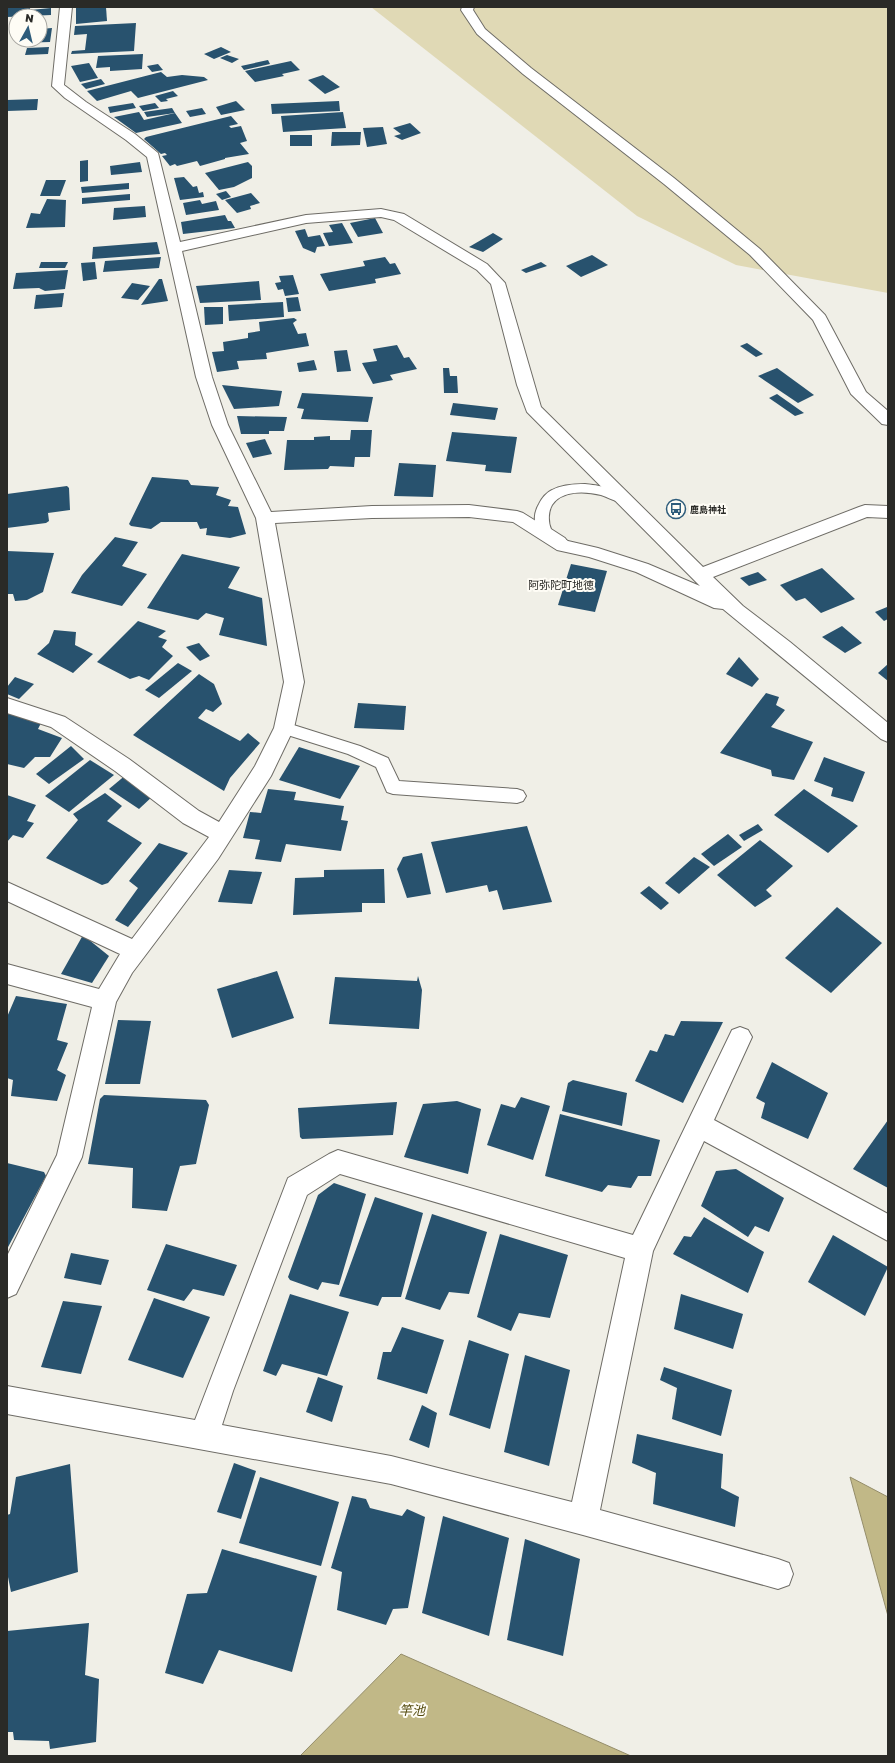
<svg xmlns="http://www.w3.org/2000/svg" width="895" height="1763" viewBox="0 0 895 1763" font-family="'Golos Text','Noto Sans JP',sans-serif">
	<rect width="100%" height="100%" fill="#f0efe7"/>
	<path fill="#e0d9b5" d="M371,7h517v286l-152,-28 -99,-49z"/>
	<g fill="#c1b887" stroke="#948d6a">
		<path d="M850,1477l38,20v119z"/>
		<path d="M401,1654l230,102h-331z"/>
	</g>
	<g fill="#28526e">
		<path d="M30,7v3l21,-2v7l-44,2v-9z"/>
		<path d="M76,7h30l1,14 -31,3z"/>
		<path d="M136,23l-2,28 -63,3 1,-3 13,-1 2,-16 -13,1 1,-9z"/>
		<path d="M52,28l-2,14 -32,1 -1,-3h23v-11z"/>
		<path d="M49,47l-1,7 -23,1 2,-7z"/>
		<path d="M221,47l10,5 -17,7 -10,-5z"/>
		<path d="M143,54l-1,15 -32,2v-4l-14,1 2,-12z"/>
		<path d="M227,55l12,4 -7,4 -12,-5z"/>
		<path d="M268,60l2,4 -26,6 -3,-4z"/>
		<path d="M291,61l9,9 -18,4 2,2 -29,6 -10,-11z"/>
		<path d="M89,63l9,15 -18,4 -9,-16z"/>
		<path d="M158,64l5,6 -11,2 -5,-6z"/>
		<path d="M161,72l6,5 15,-2 22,2 4,3 -70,18 -7,-7 -34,10 -10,-10z"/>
		<path d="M323,75l17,12 -15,7 -17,-14z"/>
		<path d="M101,79l4,5 -19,5 -5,-5z"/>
		<path d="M173,91l5,5 -12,3 2,2 -7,1 -6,-6z"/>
		<path d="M38,99l-1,11 -30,1v-11z"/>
		<path d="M236,101l9,9 -24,5 -5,-8z"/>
		<path d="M339,101l1,10 -68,3 -1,-10z"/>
		<path d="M133,103l3,5 -26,5 -2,-6z"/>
		<path d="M155,103l4,5 -16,3 -4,-5z"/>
		<path d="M172,108l3,5 -28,4 -3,-5z"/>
		<path d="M202,108l4,6 -16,3 -4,-6z"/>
		<path d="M139,112l5,8 31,-7 7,10 -46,10 -22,-16z"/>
		<path d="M343,112l3,16 -63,4 -2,-16z"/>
		<path d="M231,116l7,8 -9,2 2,2 10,-2 6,15 -7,2 9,11 -24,4v1l-25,7 -3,-5 -20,5 -2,-2 -5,2 -8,-10 5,-1 -2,-2 -4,1 -17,-15 2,-2z"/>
		<path d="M410,123l11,10 -19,7 -8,-4 7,-2 -8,-6z"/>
		<path d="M383,127l4,17 -20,3 -4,-19z"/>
		<path d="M332,132h29l-1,13 -29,1z"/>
		<rect x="290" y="135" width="22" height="11"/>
		<path d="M88,160v21l-8,1v-21z"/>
		<path d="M140,162l2,10 -31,3 -1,-9z"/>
		<path d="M248,162l4,4v12l-18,9 -15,3 -14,-17z"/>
		<path d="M184,177l9,10 4,-1 2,7 4,-1 1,5 -24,3 -6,-22z"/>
		<path d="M46,180h20l-6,16h-20z"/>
		<path d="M129,183v6l-47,4 -1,-6z"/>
		<path d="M226,191l5,6 -9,3 -6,-6z"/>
		<path d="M251,193l9,10 -10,3 1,3 -14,4 -12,-13z"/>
		<path d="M130,194v6l-48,4v-6z"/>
		<path d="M47,199l19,1 -1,27 -39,1 5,-15 9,1z"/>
		<path d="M200,200l2,4 14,-3 3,9 -33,5 -3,-12z"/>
		<path d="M145,206l1,11 -33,3 1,-12z"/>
		<path d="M225,215l3,6h3l4,7 -52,6 -2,-12z"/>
		<path d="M375,218l8,15 -25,4 -8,-14z"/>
		<path d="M342,223l11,20 -24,3 -6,-13 10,-1 -4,-7z"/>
		<path d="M305,229l3,8 12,-2 5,11 -8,1 -2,6 -12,-5 -8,-17z"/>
		<path d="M493,233l10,6 -20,13 -14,-5z"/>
		<path d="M157,242l3,12 -68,5 1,-12z"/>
		<path d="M592,255l16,10 -27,12 -15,-11z"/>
		<path d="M161,257l-2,11 -56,4 2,-11z"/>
		<path d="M385,257l5,7 5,-1 6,11 -26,5 1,4 -47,8 -9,-17 45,-8 -2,-5z"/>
		<path d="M41,262h27l-3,6h-26z"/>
		<path d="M95,262l2,17 -14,2 -2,-18z"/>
		<path d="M541,262l6,4 -21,7 -5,-3z"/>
		<path d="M68,270l-3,19 -20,2 -6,-3 -26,1 3,-16z"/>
		<path d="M293,275l6,19 -14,2 -2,-7 -5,1 -3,-7 6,-1 -2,-6z"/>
		<path d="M159,279h3l6,22 -27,4z"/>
		<path d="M259,281l2,19 -61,3 -4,-17z"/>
		<path d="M132,283l18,3 -12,14 -17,-2z"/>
		<path d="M64,293l-2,14 -28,2 2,-14z"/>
		<path d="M298,297l3,14 -13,1 -2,-14z"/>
		<path d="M283,302l1,15 -55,4 -1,-16z"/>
		<path d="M204,307h19v17l-18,1z"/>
		<path d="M294,318l3,2 -4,3 5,11 8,-1 3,13 -43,7 1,6 -30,2 2,8 -22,3 -5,-20 12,-1 -1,-9 25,-4v-5l12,-2 -1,-9z"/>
		<path d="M747,343l16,11 -7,3 -16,-11z"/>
		<path d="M397,345l7,13 5,-1 8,12 -27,6 3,5 -20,4 -11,-21 15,-2 -4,-12z"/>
		<path d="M347,350l4,21 -14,1 -3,-21z"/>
		<path d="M314,360l3,10 -18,2 -2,-9z"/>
		<path d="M443,368h6l1,8h7l1,17h-14z"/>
		<path d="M777,368l37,27 -16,8 -40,-27z"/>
		<path d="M222,385l60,6 -3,15 -45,3z"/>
		<path d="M302,393l71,4 -5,25 -67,-3 3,-10 -7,-1z"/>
		<path d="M777,394l27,19 -9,3 -26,-18z"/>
		<path d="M453,403l45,5 -3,12 -45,-5z"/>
		<path d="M237,416l50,1 -3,14h-15v3h-28z"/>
		<path d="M351,430h21l-2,27h-15l-1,10 -24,-1 -2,3 -44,1 3,-30h27v-3l16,-1v4h20z"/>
		<path d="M452,432l65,5 -6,36 -26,-2 1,-6 -40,-4z"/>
		<path d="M265,439l7,15 -19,4 -7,-15z"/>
		<path d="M399,463l37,2 -3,32 -39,-1z"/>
		<path d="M152,477l36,3 3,5 28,2 -3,8 15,5 -3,6 10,1 8,27 -16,4 -24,-3 1,-7 -7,1 -3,-7h-36l-10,7 -20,-3 -2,-2z"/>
		<path d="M67,486l2,2 1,22 -22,3 1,8 -3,2 -39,5v-34z"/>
		<path d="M115,537l23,5 -16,24 25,8 -25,32 -51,-13 11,-18z"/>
		<path d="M7,551l47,2 -11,39 -16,8 -12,1 -2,-7h-6z"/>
		<path d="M182,554l58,13 -12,21 34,10 5,48 -48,-11 5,-17 -18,-5 -8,7 -51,-12z"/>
		<path d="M571,564l36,7 -12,41 -37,-7z"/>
		<path d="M822,568l33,31 -34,14 -16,-15 -9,3 -16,-16z"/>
		<path d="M758,572l9,8 -18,6 -9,-8z"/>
		<path d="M887,607l1,12 -4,2 -9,-9z"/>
		<path d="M138,621l28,10 -8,6 9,3 -5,7 11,9 -24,24 -10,-4 -9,3 -33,-17z"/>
		<path d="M842,626l20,17 -17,10 -23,-16z"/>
		<path d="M54,630l22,2 -1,13 18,9 -20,19 -36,-19 12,-11z"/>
		<path d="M199,643l11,13 -10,5 -14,-14z"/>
		<path d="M739,657l20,22 -7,8 -26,-13z"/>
		<path d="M178,663l14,8 -33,27 -14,-8z"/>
		<path d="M888,664v17l-10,-8z"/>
		<path d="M199,674l15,10 8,20 -9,8 -7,-3 -8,9 42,23 8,-8 12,10 -30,35 -6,13 -91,-56z"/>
		<path d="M15,677l19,7 -15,15 -12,-5v-7z"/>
		<path d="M766,693l13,4 -3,8 9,5 -14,17 42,15 -19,38 -22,-4 -1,-6 -51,-17z"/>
		<path d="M358,703l48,3 -2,24 -50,-2z"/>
		<path d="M7,711l34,12 -3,6 24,9 -12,19h-15l-11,11 -17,-4z"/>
		<path d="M71,746l13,13 -35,25 -13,-10z"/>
		<path d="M299,747l61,19 -20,33 -61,-19z"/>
		<path d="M824,757l41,15 -12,30 -22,-6 2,-8 -19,-7z"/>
		<path d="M90,760l24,15 -45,37 -24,-16z"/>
		<path d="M127,774l27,21 -15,14 -30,-20z"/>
		<path d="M268,789l28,3 -2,8 50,6 -3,14 7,1 -7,30 -55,-7 -5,18 -26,-3 5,-19 -17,-2 7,-26 11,1z"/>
		<path d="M804,789l54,37 -30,27 -54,-38z"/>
		<path d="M105,793l17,13 -15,15 35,22 -34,40 -6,2 -56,-27 32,-38 -5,-6z"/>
		<path d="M7,795l29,10 -9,16 7,2 -11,15 -10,-3 -6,7z"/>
		<path d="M758,824l5,6 -19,11 -5,-6z"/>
		<path d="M527,826l25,76 -49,8 -6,-20 -8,2 -2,-7 -41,8 -15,-51z"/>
		<path d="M728,834l14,13 -28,19 -13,-12z"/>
		<path d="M760,840l33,26 -27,24 6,6 -17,11 -38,-32z"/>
		<path d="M159,843l29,10 -60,74 -13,-7 23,-32 -9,-7z"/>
		<path d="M422,853l9,41 -24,4 -10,-29 6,-12z"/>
		<path d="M694,857l16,10 -31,27 -14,-11z"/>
		<path d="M384,869l1,34h-23v9l-69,3 2,-37 29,-1v-7z"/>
		<path d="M229,870l33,2 -10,32 -34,-2z"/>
		<path d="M649,886l20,17 -8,7 -21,-17z"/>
		<path d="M837,907l45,36 -51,50 -46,-35z"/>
		<path d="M83,935l26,21 -17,27 -31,-9z"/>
		<path d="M277,971l17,47 -62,20 -15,-49z"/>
		<path d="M418,976l4,14 -3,39 -90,-5 6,-47 82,4z"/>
		<path d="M16,996l51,8 -10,36 11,3 -11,27 9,5 -9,26 -46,-5 2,-16 -6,-2v-61z"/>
		<path d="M118,1020l33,1 -11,63h-35z"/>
		<path d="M681,1021l42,1 -40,81 -48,-22 15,-31 7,2 8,-18 9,2z"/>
		<path d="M772,1062l56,31 -20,46 -47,-21 4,-15 -9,-5z"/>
		<path d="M573,1080l54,13 -5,33 -60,-15 6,-28z"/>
		<path d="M104,1095l102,5 3,5 -13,59 -16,2 -13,45 -35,-3 1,-40 -45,-4 12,-65z"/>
		<path d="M521,1097l29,9 -17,54 -46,-15 14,-41 14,4z"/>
		<path d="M457,1101l24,8 -13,65 -64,-17 19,-53z"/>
		<path d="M397,1102l-4,33 -91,4 -2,-2 -2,-29z"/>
		<path d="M560,1114l100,26 -9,36h-13l-7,12 -23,-3 -6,7 -57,-16z"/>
		<path d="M888,1120v68l-35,-19z"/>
		<path d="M7,1163l37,9 2,4 -39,73z"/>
		<path d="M736,1169l48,29 -15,34 -14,-6 -7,11 -47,-31 15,-35z"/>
		<path d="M334,1183l32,11 -27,91 -17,-3 -4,8 -28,-10 -2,-3 30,-82z"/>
		<path d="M375,1197l48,16 -22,84h-19l-4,9 -39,-10z"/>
		<path d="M432,1214l55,18 -18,62 -20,-2 -9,18 -35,-11z"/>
		<path d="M704,1217l60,35 -16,41 -75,-39 11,-18 7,1z"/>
		<path d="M500,1234l68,21 -18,63 -31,-5 -8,18 -34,-14z"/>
		<path d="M833,1235l55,32 -23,49 -57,-34z"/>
		<path d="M166,1244l71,21 -13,31 -31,-7 -9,12 -37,-11z"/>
		<path d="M71,1253l38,7 -8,25 -37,-7z"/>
		<path d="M290,1294l59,18 -22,64 -45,-12 -6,12 -13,-5z"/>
		<path d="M681,1294l62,20 -10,35 -59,-20z"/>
		<path d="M154,1298l56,19 -27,61 -55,-18z"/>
		<path d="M63,1301l39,5 -21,68 -40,-7z"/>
		<path d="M402,1327l42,13 -17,54 -50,-15 6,-27h8z"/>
		<path d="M469,1340l40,14 -19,75 -41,-14z"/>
		<path d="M525,1355l45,15 -21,96 -45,-14z"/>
		<path d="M664,1367l68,23 -11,46 -49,-17 5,-31 -17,-8z"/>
		<path d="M318,1377l25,9 -11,36 -26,-10z"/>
		<path d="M422,1405l15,8 -8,35 -20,-8z"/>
		<path d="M637,1434l86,20 -2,34 18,9 -4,30 -82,-23 3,-31 -24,-10z"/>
		<path d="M234,1463l22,8 -15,48 -24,-7z"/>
		<path d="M70,1464l8,108 -67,20 -4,-20v-57l3,-1 6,-37z"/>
		<path d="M260,1477l79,25 -18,64 -82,-23z"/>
		<path d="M352,1496l14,3 4,9 32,8 5,-7 18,8 -17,91 -15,1 -7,16 -49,-15 5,-38 -11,-4z"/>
		<path d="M443,1516l66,22 -20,98 -67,-23z"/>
		<path d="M525,1539l55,20 -17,97 -56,-16z"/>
		<path d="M222,1549l95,27 -25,96 -73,-22 -16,34 -38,-11 22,-79 20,-1z"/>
		<path d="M89,1623l-4,52 14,4 -3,63 -46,7 -1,-8 -35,-1 -1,-8h-6v-101z"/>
	</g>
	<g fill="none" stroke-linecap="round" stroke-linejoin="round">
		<defs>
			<g id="lane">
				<path d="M585,484c11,1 38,5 44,14l-2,3c-9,3 -17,-3 -26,-6 -16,-4 -39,-5 -49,10 -4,7 -4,17 -1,24l14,9 2,3 -2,3 -5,2c-20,-6 -32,-23 -21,-42 3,-6 7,-11 13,-14 9,-5 22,-6 33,-6z"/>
				<path d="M284,722l76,24 28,12 11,23 118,8 6,2 3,5 -3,5 -6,2 -124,-9 -6,-2 -11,-25 -28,-13 -70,-22 -2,-4 2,-4z"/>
			</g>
			<g id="street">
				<path d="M60,7h12l-8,78 22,17 49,32 23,19 22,89 126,-27 75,-6 23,5 83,50 18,19 36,124 162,160 156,-60 6,-2 23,1v12l-21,-1 -154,60 30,29 47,36 98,81v19l-7,-3 -158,-130 -9,-1 -78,-36 -47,-15 -32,-7 -44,-28 -44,-5 -97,1 -97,5 29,159 -10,46 -23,48 -53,83 -86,114 -16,29 -34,155 -66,137 -9,4v-42l50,-101 35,-148 -85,-23v-20l92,25 21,-35 -113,-53v-19l125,57 77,-102 -26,-14 -68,-52 -64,-44 -44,-14v-15l58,19 64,42 70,52 20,11 36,-56 19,-38 10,-46 -28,-164 -44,-93 -16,-48 -49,-220 -21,-17 -61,-42 -13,-12zM381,217l13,3 83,50 14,14 26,101 10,27 173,174 -52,-22 -50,-16 -30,-7 -45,-28 -6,-2 -48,-6 -97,1 -101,6 -43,-87 -16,-48 -30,-126 124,-28z"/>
				<path d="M462,7h12l-1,3 12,19 46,39 143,110 86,71 65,66 41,77 22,19v14l-6,-1 -31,-30 -38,-74 -63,-65 -86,-71 -141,-110 -46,-40 -16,-24z"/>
				<path d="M740,1027l8,3 4,7 -38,83 174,94v27l-184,-100 -51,110 -53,259 178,49 11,4 4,11 -4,11 -11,4 -195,-54 -192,-51 -384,-70v-28l188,34 93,-242 41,-24 9,-4 295,85 99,-205zM340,1174l285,84 -53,244 -181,-46 -169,-31 11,-34 74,-196z"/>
			</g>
		</defs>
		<use href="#lane" stroke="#6e6c66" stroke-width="2"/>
		<use href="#street" stroke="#6e6c66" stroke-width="2"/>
		<use href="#lane" fill="#fff" fill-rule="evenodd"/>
		<use href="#street" fill="#fff" fill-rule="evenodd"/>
	</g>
	<defs>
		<symbol id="bus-ring" viewBox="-11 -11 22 22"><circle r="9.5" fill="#fefcf5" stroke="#2e5c7b" stroke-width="1.5"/><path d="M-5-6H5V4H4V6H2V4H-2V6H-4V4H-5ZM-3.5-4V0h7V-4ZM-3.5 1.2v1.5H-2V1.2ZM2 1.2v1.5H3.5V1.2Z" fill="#2e5c7b"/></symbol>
	</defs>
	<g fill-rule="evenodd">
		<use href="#bus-ring" x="665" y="498" width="22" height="22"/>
	</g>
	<g text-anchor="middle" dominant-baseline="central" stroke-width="4" stroke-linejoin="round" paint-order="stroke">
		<g font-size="9" font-weight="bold" fill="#2a2a27" stroke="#fefcf5" text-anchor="start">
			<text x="690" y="509">鹿島神社</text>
		</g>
		<g font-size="11" fill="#2a2a27" stroke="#fefcf5">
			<text x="561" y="584">阿弥陀町地徳</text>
		</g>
		<g font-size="13" font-style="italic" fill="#564c11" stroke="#fefcf5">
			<text x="412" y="1710">竿池</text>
		</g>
	</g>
	<rect width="895" height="1763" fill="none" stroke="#2a2a27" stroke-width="16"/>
	<g transform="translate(28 28) rotate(8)"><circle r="19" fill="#fefcf5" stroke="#a9a8a3"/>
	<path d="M0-3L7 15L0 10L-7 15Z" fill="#2e5c7b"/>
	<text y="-6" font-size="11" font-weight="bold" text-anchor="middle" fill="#2a2a27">N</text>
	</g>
</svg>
